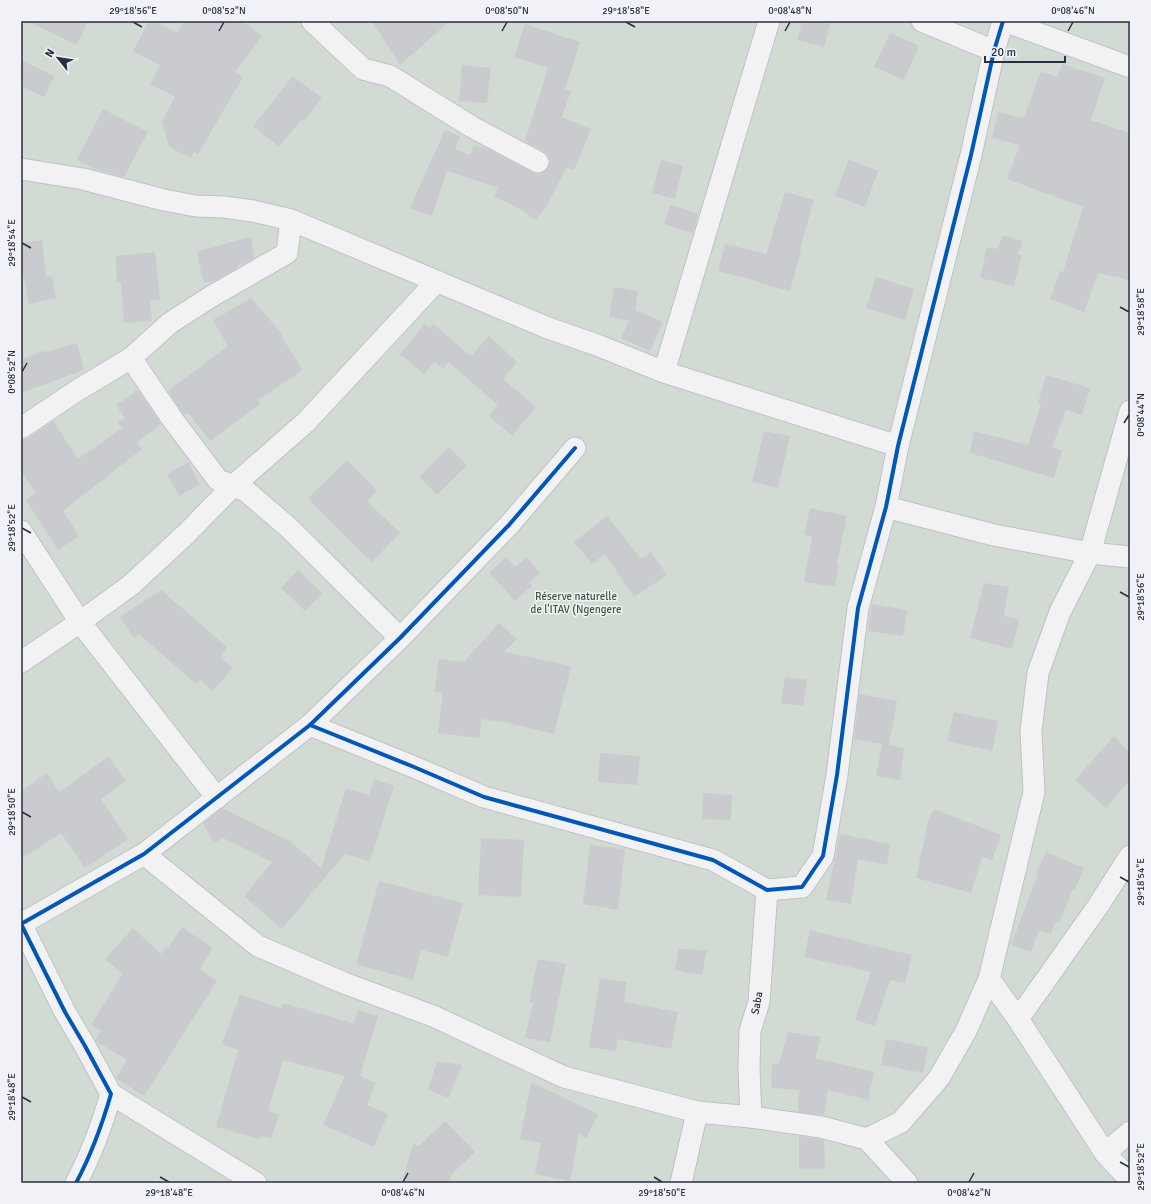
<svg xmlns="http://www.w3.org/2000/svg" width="1151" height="1204" viewBox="0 0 1151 1204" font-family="Signika,sans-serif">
	<rect width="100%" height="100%" fill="#e3e4e7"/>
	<rect fill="#d2dbd3" x="21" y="21" width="1109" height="1162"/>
	<g fill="#cacbcf">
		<path d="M27,21h61l-11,24z"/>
		<path d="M149,21h6l22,12 7,-12h59l19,15 -27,36 8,5 -45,77 -4,-2 -3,6 -22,-11 -7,-26 13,-24 -25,-13 10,-19 -27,-14z"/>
		<path d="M372,21h78l-50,44z"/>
		<path d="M802,21h29l-7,26 -27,-7z"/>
		<path d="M525,24l55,18 -15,47 6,2 -9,26 29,12 -17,41 -7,-3 -21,40 -11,13 -11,-9 -30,-15 4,-8 -51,-17 -15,45 -22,-8 35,-78 15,6 -5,13 15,6 4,-10 16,5 43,23 6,1 6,-2 3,-4 2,-6 -2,-7 -4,-4 -19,-10 23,-73 -34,-11z"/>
		<path d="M890,33l29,13 -15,34 -30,-13z"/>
		<path d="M21,60l33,16 -10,21 -23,-11z"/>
		<path d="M1062,64l43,14 -14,42 39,13v148l-15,-5 -1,1 -16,-4 -14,39 -34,-13 10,-28 3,1 20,-65 -76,-28 13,-34 -28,-7 6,-26 26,6 17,-47 16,6z"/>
		<path d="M462,65l29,3 -4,35 -28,-2z"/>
		<path d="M293,76l29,22 -18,23 -2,-2 -23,28 -26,-21z"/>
		<path d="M103,109l45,23 -24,45 -26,-7 -21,-10z"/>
		<path d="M849,159l29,12 -13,36 -30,-11z"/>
		<path d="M661,160l22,6 -8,33 -23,-6z"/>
		<path d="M785,192l29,8 -14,49 1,1 -11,41 -30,-8v-1l-42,-11 7,-27 41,10z"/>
		<path d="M670,205l28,8 -5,20 -29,-9z"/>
		<path d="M1002,235l21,6 -5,14h4l-8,31 -34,-8 7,-31 11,2z"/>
		<path d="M251,237l3,21 -17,8 1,1 -21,13 -13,3 -6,-23v-9z"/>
		<path d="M42,240l4,37 6,-1 4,22 -27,6 -8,-41v-20z"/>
		<path d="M155,252l5,48h-10l2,21 -28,2 -3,-41h-4l-1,-26z"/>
		<path d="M876,277l38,12 -9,31 -39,-12z"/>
		<path d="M614,287l24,4 -3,19 28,12 -13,29 -29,-13 8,-17 -20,-4z"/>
		<path d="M251,298l31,36 -1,2 22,34 -45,30 3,3 -51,38 -22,-28 -3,2 -4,-4 -13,-20 60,-45 -15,-26z"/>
		<path d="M425,324l5,4 3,-4 38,32 18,-20 28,26 -14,17 33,28 -24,29 -23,-20 9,-11 -50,-43 -5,7 -8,-7 -11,12 -24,-20z"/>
		<path d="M77,343l7,27 -63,23v-34l23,-8 1,1z"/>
		<path d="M1046,375l44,13 -8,27 -16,-5 -14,37 10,4 -8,27 -84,-25 4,-22 54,14 13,-41 -3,-1z"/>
		<path d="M138,390l23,34 -24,18 5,7 -79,62 16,25 -21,14 -32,-50 10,-7 -15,-22v-31l7,-2 25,-17 25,38 44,-31 -4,-6 7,-4 -9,-13z"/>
		<path d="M764,431l26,5 -12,52 -26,-6z"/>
		<path d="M449,447l18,18 -30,30 -18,-18z"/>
		<path d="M347,460l30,31 -10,10 33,32 -28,29 -30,-29 -34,-35z"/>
		<path d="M188,462l12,23 -21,11 -12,-22z"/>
		<path d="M810,508l37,8 -10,48 2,1 -4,22 -31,-5 8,-46 -8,-1z"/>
		<path d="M607,516l34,43 10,-7 16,23 -33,22 -29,-43 -13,10 -18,-22z"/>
		<path d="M506,557l9,10 12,-10 13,16 -11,10 3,3 -17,15 -26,-28z"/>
		<path d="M298,570l24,23 -17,18 -24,-23z"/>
		<path d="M984,583l25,4 -5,29 15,4 -7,29 -42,-11z"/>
		<path d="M161,590l66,57 -7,10 13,11 -20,23 -13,-11 -4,4 -57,-50 -5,4 -14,-21z"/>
		<path d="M872,604l35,6 -4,26 -35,-5z"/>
		<path d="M499,623l18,16 -13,13 67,14 -5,24h-1l-11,44 -46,-11 -26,-4 -3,19 -41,-5 5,-40 -9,-1 5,-33 25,3z"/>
		<path d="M785,677l22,3 -4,26 -22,-3z"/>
		<path d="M859,694l38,7 -8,44 15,3 -4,32 -24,-4 6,-32 -28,-5z"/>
		<path d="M954,712l44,9 -6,30 -45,-10z"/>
		<path d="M1114,736l16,17v27l-24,28 -31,-28z"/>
		<path d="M600,753l40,3 -3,29 -39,-3z"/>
		<path d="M108,757l18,24 -25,18 27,40 -43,29 -24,-35 -40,26v-68l26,-18 12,19z"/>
		<path d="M374,779l20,7 -24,75 -25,-7 -63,75 -38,-33 28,-34 -49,-24 -9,5 -11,-20 19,-15 69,34 30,26 25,-80 23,7z"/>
		<path d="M703,793l29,2 -1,25 -29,-1z"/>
		<path d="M934,809l67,26 -9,25 -10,-3 -11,36 -55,-15 12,-56z"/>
		<path d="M840,834l50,10 -3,21 -29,-6 -7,45 -25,-4z"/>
		<path d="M481,838l43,2 -3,57 -43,-2z"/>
		<path d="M590,845l35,4 -7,61 -35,-6z"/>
		<path d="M1046,852l38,16 -9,21h-2l-14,34 -3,-2 -5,13 -12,-4 -8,22 -20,-7 27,-71 -2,-1z"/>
		<path d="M379,881l84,22 -15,54 -27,-7 -8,30 -57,-16z"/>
		<path d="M182,927l31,21 -13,21 17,12 -73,115 -27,-17 -1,-1 11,-18 -31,-19 -1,-1 6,-9 -10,-6 31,-51 -17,-15 28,-31 28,26 5,-7 2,1z"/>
		<path d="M810,930l102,25 -7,28 -15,-3 -15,46 -20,-6 16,-48 -67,-15z"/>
		<path d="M679,949l28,1 -5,24h-9l-18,-4z"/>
		<path d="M538,959l28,5 -16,78 -25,-4 8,-35 -4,-1z"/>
		<path d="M600,978l27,4 -3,20 54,10 -7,37 -53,-10 -2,12 -27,-4z"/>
		<path d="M240,994l41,14 2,-5 70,20 5,-13 20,6 -18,60 16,7 -9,22 21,9 -14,33 -51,-22 22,-49 -62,-16 -15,51 11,3 -8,25 -10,-3 -1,3 -44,-12 22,-77 -16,-6z"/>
		<path d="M788,1032l33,5 -6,21 59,14 -6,28 -40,-10 -4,25 -26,-3v-13l2,-9 -29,-2 1,-25 7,1z"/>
		<path d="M886,1039l42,8 -5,26 -42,-8z"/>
		<path d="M437,1061l25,4 -13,33 -21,-8z"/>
		<path d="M531,1082l67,32 -12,24 -7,-4 -9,47 -35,-7 6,-31 -21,-4z"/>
		<path d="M445,1121l30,31 -23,22 -3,9h-47l11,-39 6,2z"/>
		<path d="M799,1136l25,4 1,29h-26z"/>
	</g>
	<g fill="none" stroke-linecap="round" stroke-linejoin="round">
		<defs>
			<g id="minor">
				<path d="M312,21l51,48 27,7 82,51 66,35"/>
				<path d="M922,21l72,30"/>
				<path d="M1004,21l126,46"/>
				<path d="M21,169l62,10 81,21 32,6 28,1 29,4 38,9 257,108 49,17 67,27 234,74"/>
				<path d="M131,358l42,62 45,60 28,11 42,36 112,111"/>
				<path d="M664,372l105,-351"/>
				<path d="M21,428l57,-38 53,-32 39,-35 42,-27 75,-43 4,-33"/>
				<path d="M886,507l108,28 96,18 40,4"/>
				<path d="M21,531l59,91 137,176"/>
				<path d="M21,662l59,-40 51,-37 55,-51 47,-48 73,-64 131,-141"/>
				<path d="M310,725l104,42 70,30 229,63 54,30 35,-3 21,-31 14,-81 21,-167 28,-101 12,-61 73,-291 23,-104 9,-30"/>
				<path d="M144,854l114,92 86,37 89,33 131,61 133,35 54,5 70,10 46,12 40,44"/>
				<path d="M989,979l29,40 87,134 25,27"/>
				<path d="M1018,1019l80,-113 32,-50"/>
				<path d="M111,1094l145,89"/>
				<path d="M751,1117l-2,-48 1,-38 9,-29 8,-112"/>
				<path d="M867,1139l34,-17 38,-44 27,-47 23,-52 45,-187 -3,-61 7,-58 22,-61 30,-59 40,-142"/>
				<path d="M1105,1153l25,-21"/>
				<path d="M76,1183c15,-28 26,-58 35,-89l-26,-48 -20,-34 -44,-88 123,-70 166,-129 90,-87 109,-113 66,-77"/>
				<path d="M681,1183l16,-71"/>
			</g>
		</defs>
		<use href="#minor" stroke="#c0c1c4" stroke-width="23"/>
		<use href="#minor" stroke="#f2f2f5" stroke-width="21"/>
		<defs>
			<g id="cycleway">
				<path d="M310,725l104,42 70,30 229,63 54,30 35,-3 21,-31 14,-81 21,-167 28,-101 12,-61 73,-291 23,-104 9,-30"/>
				<path d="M76,1183c15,-28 26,-58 35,-89l-26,-48 -20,-34 -44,-88 123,-70 166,-129 90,-87 109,-113 66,-77"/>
			</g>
		</defs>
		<use href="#cycleway" stroke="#f1f2f7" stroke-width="6"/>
		<use href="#cycleway" stroke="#0057b8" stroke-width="4"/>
	</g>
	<path fill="none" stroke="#2a2e40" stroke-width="1.5" d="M133,22l9,5M626,22l9,5M219,31l5,-9M502,31l5,-9M785,31l5,-9M1068,31l5,-9M22,243l9,5M1120,307l9,5M22,372l5,-9M1124,423l5,-8M22,528l9,5M1120,592l9,5M22,812l9,5M1120,877l9,5M22,1097l9,5M1120,1162l9,5M160,1177l9,5M654,1177l8,5M403,1182l5,-9M969,1182l5,-9"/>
	<g text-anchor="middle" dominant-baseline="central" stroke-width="3" stroke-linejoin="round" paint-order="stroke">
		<g font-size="11" fill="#385c38" stroke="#f1f2f7">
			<text x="576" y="596">Réserve naturelle<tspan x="576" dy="13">de l'ITAV (Ngengere</tspan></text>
		</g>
		<g font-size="11" fill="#2a2e40" stroke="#f1f2f7">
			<text transform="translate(757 1003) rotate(-79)">Saba</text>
		</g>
	</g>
	<rect width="1151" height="1204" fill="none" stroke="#f1f2f7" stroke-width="44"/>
	<g transform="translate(58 58) rotate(300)" stroke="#f1f2f7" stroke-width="3" paint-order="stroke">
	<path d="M0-3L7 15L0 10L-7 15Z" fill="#2a2e40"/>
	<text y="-6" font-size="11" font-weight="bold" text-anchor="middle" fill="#2a2e40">N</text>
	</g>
	<path d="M985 56v6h80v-6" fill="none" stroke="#2a2e40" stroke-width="2"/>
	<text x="991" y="56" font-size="12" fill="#2a2e40" stroke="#f1f2f7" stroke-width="3" paint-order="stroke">20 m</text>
	<rect x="22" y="22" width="1107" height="1160" fill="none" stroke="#2a2e40" stroke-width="1.5"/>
	<g font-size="10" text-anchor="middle" fill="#2a2e40">
		<text x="133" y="14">29°18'56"E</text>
		<text x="224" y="14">0°08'52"N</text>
		<text x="507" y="14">0°08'50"N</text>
		<text x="626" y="14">29°18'58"E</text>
		<text x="790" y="14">0°08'48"N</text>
		<text x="1073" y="14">0°08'46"N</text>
		<text transform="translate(11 243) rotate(-90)" y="4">29°18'54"E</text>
		<text transform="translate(1140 312) rotate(-90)" y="4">29°18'58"E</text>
		<text transform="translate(11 372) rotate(-90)" y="4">0°08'52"N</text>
		<text transform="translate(1140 415) rotate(-90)" y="4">0°08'44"N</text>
		<text transform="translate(11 528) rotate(-90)" y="4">29°18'52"E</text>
		<text transform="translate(1140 597) rotate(-90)" y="4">29°18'56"E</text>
		<text transform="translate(11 812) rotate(-90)" y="4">29°18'50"E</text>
		<text transform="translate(1140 882) rotate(-90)" y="4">29°18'54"E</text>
		<text transform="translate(11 1097) rotate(-90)" y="4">29°18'48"E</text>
		<text transform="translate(1140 1167) rotate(-90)" y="4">29°18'52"E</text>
		<text x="169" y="1196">29°18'48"E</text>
		<text x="403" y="1196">0°08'46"N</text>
		<text x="662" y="1196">29°18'50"E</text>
		<text x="969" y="1196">0°08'42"N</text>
	</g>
</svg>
